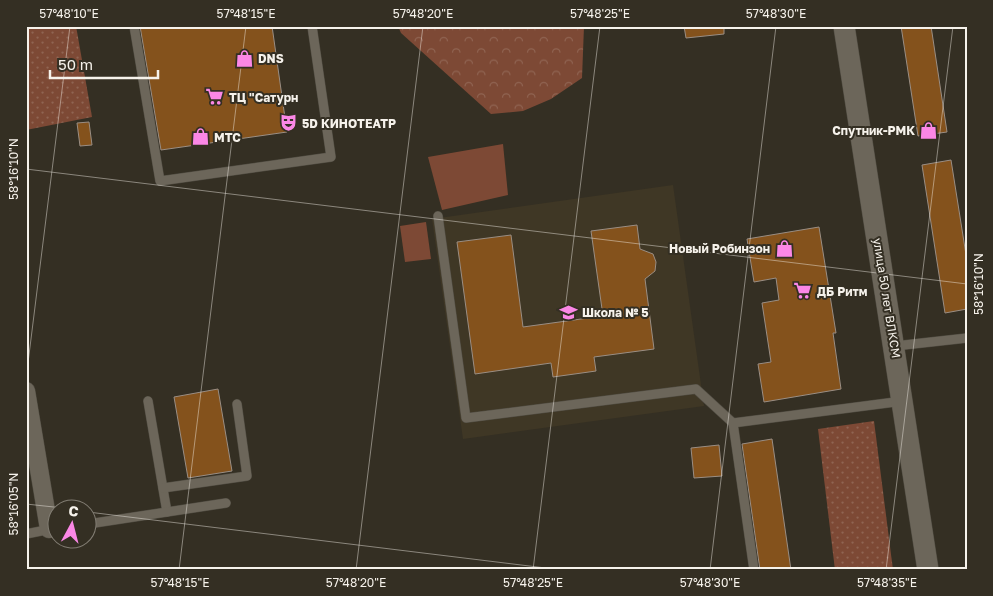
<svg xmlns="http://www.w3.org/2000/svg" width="993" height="596" viewBox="0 0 993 596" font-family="'Golos Text',sans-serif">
	<defs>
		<pattern id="grass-dots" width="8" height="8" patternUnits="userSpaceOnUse" patternTransform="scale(1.25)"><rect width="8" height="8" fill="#7d4935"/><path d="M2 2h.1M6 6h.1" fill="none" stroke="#906452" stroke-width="1.8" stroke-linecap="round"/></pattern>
		<pattern id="forest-crowns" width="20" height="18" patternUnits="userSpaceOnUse" patternTransform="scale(1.25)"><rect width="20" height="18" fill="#7d4935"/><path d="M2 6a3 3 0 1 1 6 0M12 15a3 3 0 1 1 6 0" fill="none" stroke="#906452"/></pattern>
	</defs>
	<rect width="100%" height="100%" fill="#342f23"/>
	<path fill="#3f3725" d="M673,185l31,221 -241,33 -31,-220z"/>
	<g fill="url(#grass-dots)">
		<path d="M26,26h50l16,91 -66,13z"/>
		<path d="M874,421l19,149h-58l-17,-141z"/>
	</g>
	<path fill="url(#forest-crowns)" d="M398,26h186l-2,52 -31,21 -28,12 -32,3 -90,-81z"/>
	<g fill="#7d4935">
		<path d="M503,144l5,51 -66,15 -14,-53z"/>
		<path d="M426,222l5,37 -26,3 -5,-36z"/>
	</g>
	<g fill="#84521c" stroke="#9a8e84">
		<path d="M140,26h132l15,106 -126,18z"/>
		<path d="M684,26h40v8l-38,4z"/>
		<path d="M901,26h30l16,106 -29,4z"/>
		<path d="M89,122l3,23 -12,1 -3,-23z"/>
		<path d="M951,160l16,101v48l-22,4 -23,-148z"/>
		<path d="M637,225l3,24 13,5 3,8 -1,9 -10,8 9,70 -60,8 2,14 -43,6 -2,-14 -76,11 -18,-132 54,-7 12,92 80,-11 -12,-85z"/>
		<path d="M819,227l17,106h-3l8,56 -77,13 -6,-38 13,-2 -9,-59 17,-3 -3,-22 -22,4 -7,-43z"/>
		<path d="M218,389l14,82 -44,7 -14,-81z"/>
		<path d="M772,439l19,131h-31l-18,-126z"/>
		<path d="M719,445l3,31 -28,2 -3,-30z"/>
	</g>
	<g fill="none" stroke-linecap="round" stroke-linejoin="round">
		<defs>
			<g id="service">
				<path d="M134,26l26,155 171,-24 -19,-131"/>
				<path d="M438,216l28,202 230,-29 37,34"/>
				<path d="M895,346l72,-8"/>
				<path d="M148,401l19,111"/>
				<path d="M163,488l84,-12 -10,-72"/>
				<path d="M88,524l138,-21"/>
				<path d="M26,534l25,-5"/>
				<path d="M754,570l-21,-147 170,-22"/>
			</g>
			<path id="minor" d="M26,391l23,138"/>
			<path id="tertiary" d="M844,26l84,544"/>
		</defs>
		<use href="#service" stroke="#504c42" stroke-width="10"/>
		<use href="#minor" stroke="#504c42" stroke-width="19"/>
		<use href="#tertiary" stroke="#504c42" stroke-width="22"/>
		<use href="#service" stroke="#6c665a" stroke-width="9"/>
		<use href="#minor" stroke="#6c665a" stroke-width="18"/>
		<use href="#tertiary" stroke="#6c665a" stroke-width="21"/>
	</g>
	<path fill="none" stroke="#f6f2eb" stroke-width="1" stroke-opacity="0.45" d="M26,169l941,115M26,379l44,-353M26,504l37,4M88,512l474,58M179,570l67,-544M356,570l67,-544M533,570l67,-544M710,570l66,-544M886,570l67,-544"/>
	<defs>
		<symbol id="shop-bare" viewBox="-9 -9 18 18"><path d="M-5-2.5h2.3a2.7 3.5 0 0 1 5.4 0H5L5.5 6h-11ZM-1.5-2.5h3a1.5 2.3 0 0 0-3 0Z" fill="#fb87e6" stroke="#342f23" stroke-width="2.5" paint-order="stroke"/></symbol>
		<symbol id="supermarket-bare" viewBox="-9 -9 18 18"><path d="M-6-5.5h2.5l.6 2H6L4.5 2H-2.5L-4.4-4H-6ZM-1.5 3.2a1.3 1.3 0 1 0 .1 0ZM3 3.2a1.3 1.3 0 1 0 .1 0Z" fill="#fb87e6" stroke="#342f23" stroke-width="2.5" paint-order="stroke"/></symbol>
		<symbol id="theatre-bare" viewBox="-9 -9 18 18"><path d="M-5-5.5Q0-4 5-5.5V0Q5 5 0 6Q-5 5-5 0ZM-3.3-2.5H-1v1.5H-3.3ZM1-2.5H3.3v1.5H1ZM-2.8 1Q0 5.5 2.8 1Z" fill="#fb87e6" stroke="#342f23" stroke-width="2.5" paint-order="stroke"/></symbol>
		<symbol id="school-bare" viewBox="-9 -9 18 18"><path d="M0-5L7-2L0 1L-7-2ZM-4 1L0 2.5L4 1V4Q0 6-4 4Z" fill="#fb87e6" stroke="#342f23" stroke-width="2.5" paint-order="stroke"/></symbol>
	</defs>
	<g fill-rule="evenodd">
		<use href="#shop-bare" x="232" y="46" width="25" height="25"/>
		<use href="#supermarket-bare" x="202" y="84" width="25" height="25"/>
		<use href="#theatre-bare" x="276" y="110" width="25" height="25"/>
		<use href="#shop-bare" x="916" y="118" width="25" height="25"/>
		<use href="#shop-bare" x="188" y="124" width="25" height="25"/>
		<use href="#shop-bare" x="772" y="236" width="25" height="25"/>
		<use href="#supermarket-bare" x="790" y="278" width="25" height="25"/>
		<use href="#school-bare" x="556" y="300" width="25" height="25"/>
	</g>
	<g text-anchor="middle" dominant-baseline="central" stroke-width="4" stroke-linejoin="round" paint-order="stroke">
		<g font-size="12" font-weight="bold" fill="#f6f2eb" stroke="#342f23" text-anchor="start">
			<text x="258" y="58">DNS</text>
			<text x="229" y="97">ТЦ "Сатурн</text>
			<text x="302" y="123">5D КИНОТЕАТР</text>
			<text x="915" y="130" text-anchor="end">Спутник-РМК</text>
			<text x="214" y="137">МТС</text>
			<text x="770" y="248" text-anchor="end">Новый Робинзон</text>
			<text x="817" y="291">ДБ Ритм</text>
			<text x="582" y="312">Школа № 5</text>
		</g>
		<g font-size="12" fill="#f6f2eb" stroke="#342f23">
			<text transform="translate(887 298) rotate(81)">улица 50 лет ВЛКСМ</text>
		</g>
	</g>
	<rect width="993" height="596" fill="none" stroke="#342f23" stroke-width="55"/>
	<g transform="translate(72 524) rotate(7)"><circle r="24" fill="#342f23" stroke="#827d73"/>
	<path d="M0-4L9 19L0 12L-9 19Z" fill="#fb87e6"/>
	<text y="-8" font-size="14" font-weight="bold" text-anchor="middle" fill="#f6f2eb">С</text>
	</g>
	<path d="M50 70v8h108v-8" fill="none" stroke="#f6f2eb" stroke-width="2.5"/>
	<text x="58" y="70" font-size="15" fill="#f6f2eb" stroke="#342f23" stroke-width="4" paint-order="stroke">50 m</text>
	<rect x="28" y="28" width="938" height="540" fill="none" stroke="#f6f2eb" stroke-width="2"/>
	<g font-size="12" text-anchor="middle" fill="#f6f2eb">
		<text x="69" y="18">57°48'10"E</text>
		<text x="246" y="18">57°48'15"E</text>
		<text x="423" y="18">57°48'20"E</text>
		<text x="600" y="18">57°48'25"E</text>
		<text x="776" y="18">57°48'30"E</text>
		<text transform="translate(14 169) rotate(-90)" y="4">58°16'10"N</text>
		<text transform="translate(979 284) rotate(-90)" y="4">58°16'10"N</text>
		<text transform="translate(14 504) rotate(-90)" y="4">58°16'05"N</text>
		<text x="180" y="587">57°48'15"E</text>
		<text x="356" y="587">57°48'20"E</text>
		<text x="533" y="587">57°48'25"E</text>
		<text x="710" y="587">57°48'30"E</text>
		<text x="887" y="587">57°48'35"E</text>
	</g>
</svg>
